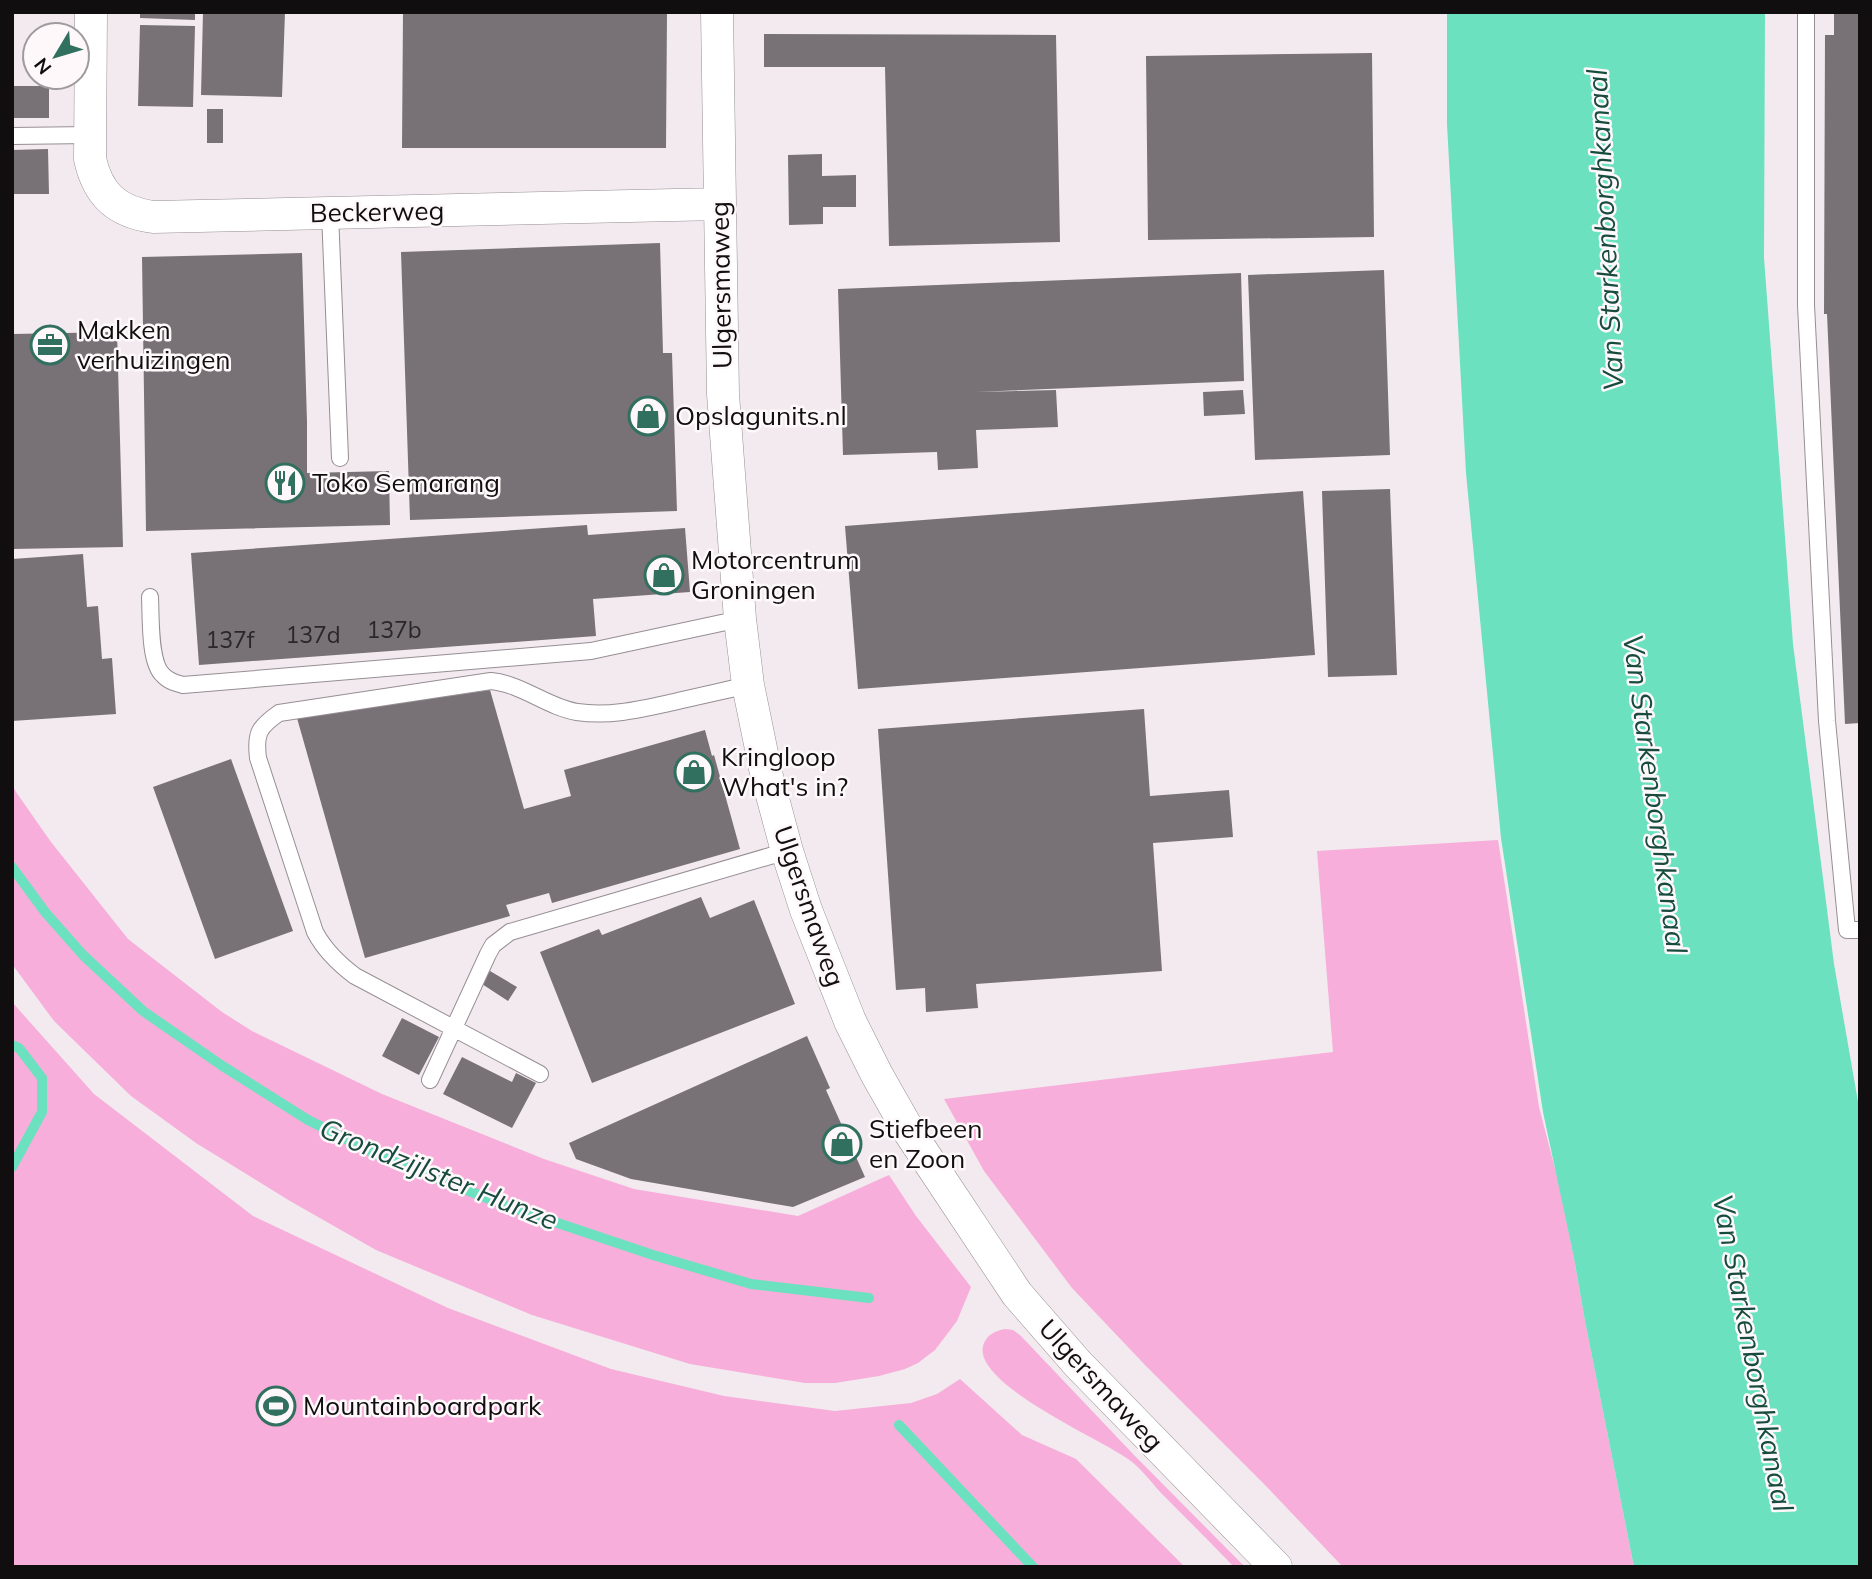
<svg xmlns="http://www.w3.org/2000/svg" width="1872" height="1579" font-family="Mulish,sans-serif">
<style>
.green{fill:#f7aeda}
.water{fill:#6be1bf}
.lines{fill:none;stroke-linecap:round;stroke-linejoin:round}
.stream{stroke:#6be1bf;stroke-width:10}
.building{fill:#787175}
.lane-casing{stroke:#968e93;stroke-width:18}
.street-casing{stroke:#968e93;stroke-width:33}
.lane{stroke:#fff;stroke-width:16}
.street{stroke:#fff;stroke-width:32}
.labels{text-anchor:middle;stroke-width:5;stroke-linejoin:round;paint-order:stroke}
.number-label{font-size:23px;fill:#2a2728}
.street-label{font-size:26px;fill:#100e0f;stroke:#fef8fb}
.poi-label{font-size:26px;fill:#100e0f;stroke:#fef8fb;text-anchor:start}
.water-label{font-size:28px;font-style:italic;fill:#174b3d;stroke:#fef8fb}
</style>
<rect width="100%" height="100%" fill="#f2eaef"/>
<!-- green -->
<path class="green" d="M 12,784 L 16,792 L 51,842 L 128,939 L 222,1012 L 252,1031 L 382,1094 L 544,1159 L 634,1189 L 798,1216 L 889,1175 L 916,1216 L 971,1287 L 957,1321 L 935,1350 L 918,1363 L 905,1369 L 879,1376 L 835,1383 L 805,1383 L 690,1364 L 532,1315 L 376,1250 L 290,1201 L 196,1143 L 131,1096 L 54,1021 L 12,964 Z
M 1498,840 L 1539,1107 L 1558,1180 L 1574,1258 L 1585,1321 L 1634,1567 L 1343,1567 L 1265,1485 L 1145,1365 L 1072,1288 L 984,1171 L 944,1099 L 1333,1052 L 1317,851 Z
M 12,1002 L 94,1094 L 253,1216 L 448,1308 L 611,1369 L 724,1396 L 835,1411 L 911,1403 L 937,1394 L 960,1379 L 1022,1435 L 1076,1459 L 1185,1567 L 12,1567 Z
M 1005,1329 L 1013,1330 L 1020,1335 L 1133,1454 L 1245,1567 L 1234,1567 C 1210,1542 1186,1518 1162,1494 C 1151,1482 1141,1468 1128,1459 C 1103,1440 967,1382 984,1343 C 988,1334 995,1331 1005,1329 Z"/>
<!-- water -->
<path class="water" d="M 1447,12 L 1765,12 L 1764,258 L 1793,644 L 1834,964 L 1860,1113 L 1860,1567 L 1634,1567 L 1585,1321 L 1574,1258 L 1543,1112 L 1501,838 L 1466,473 L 1447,124 Z"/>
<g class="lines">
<!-- stream -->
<path class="stream" d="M 12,867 L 45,912 L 83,955 L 143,1011 L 221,1065 L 308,1120 L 380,1156 L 510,1207 L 653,1255 L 751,1284 L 869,1298
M 12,1045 L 19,1048 L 42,1078 L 42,1112 L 12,1167
M 899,1425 L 1033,1567"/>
</g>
<!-- building -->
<path class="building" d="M 140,12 L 195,12 L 195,20 L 140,18 Z
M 203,12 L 285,12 L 282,97 L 201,95 Z
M 403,12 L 667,12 L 666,148 L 402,148 Z
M 1834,14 L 1860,14 L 1860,723 L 1845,724 L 1827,314 L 1824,314 L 1825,35 L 1834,35 Z
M 140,25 L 195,26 L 193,107 L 138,106 Z
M 764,34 L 1056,35 L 1060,242 L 889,246 L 885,67 L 764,67 Z
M 1372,53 L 1374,237 L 1148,240 L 1146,56 Z
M 12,86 L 49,86 L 49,118 L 12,118 Z
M 207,109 L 223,109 L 223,143 L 207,143 Z
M 48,149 L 49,194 L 12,194 L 12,150 Z
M 822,154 L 822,176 L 856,175 L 856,207 L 823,207 L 823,224 L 789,225 L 788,155 Z
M 660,243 L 663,353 L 672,353 L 677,511 L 410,520 L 401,252 Z
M 302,253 L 307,422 L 307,473 L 389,471 L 390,525 L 146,531 L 142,257 Z
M 1384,270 L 1390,455 L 1255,460 L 1248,275 Z
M 1241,273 L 1244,381 L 975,392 L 1056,390 L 1058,427 L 976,430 L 978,468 L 938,470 L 937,452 L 843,455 L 838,289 Z
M 117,332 L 123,547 L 12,549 L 12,334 Z
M 1243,390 L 1245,414 L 1204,416 L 1203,392 Z
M 1390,489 L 1397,675 L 1328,677 L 1322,491 Z
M 1303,491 L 1315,655 L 858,689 L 845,526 Z
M 587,525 L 588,535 L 685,528 L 690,592 L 593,599 L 596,636 L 199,665 L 191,553 Z
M 83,554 L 87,607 L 98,606 L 102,659 L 112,658 L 116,714 L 12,721 L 12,559 Z
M 490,690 L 524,809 L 571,796 L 564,770 L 705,730 L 712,756 L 714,755 L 740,849 L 552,903 L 549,893 L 506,905 L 510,916 L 365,958 L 297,718 Z
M 1144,709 L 1150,796 L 1229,790 L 1233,837 L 1153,843 L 1162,971 L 976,984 L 978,1008 L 926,1012 L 925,988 L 896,990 L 878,729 Z
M 231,759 L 293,931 L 215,959 L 153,787 Z
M 701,897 L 710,918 L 754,900 L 795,1004 L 592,1083 L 540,952 L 599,929 L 602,935 Z
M 490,971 L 517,987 L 508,1001 L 482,984 Z
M 402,1018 L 439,1037 L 419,1075 L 382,1056 Z
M 807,1036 L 830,1088 L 826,1090 L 865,1177 L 793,1207 L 631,1179 L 576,1159 L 569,1143 Z
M 462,1057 L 512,1082 L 516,1073 L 536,1083 L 512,1128 L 443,1094 Z"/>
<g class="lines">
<defs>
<path id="lane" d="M 1806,12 L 1806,305 L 1827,721 L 1847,930 L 1860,930
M 12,136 L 90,135
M 330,213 L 340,458
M 150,597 C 151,616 149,663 163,675 C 168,681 176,683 183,685 L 591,651 L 740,619
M 540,1074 L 355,976 C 339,964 325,951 315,932 L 258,758 C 255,733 259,727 279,713 L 491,681 C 522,684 547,707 577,712 C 610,717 642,709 674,702 C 699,696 723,691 748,685
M 430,1080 L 488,954 L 493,945 L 510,932 L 787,851"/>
<path id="street" d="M 91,12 L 90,159 C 98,195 117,212 153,217 L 719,204
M 717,12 L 723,394 L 740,619 L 748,685 L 766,773 L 787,851 L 806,910 L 850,1021 L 877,1075 L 910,1133 L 1017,1294 L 1078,1364 L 1276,1567"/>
</defs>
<!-- lane casing -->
<use href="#lane" class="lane-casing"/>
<!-- street casing -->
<use href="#street" class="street-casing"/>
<!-- lane -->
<use href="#lane" class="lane"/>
<!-- street -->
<use href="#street" class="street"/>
</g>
<!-- icons -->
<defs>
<symbol id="office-ring" viewBox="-11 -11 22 22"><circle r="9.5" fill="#fef8fb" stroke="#31705e" stroke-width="1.5"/><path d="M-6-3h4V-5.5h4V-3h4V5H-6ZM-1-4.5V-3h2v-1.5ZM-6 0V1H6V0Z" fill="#31705e"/></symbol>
<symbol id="shop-ring" viewBox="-11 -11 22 22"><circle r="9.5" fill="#fef8fb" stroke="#31705e" stroke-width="1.5"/><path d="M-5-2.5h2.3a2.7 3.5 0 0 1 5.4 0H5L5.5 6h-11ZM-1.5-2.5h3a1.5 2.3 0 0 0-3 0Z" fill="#31705e"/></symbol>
<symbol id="restaurant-ring" viewBox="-11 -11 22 22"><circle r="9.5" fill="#fef8fb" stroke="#31705e" stroke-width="1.5"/><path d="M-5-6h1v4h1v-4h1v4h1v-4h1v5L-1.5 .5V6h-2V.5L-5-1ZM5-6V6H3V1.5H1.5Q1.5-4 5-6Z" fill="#31705e"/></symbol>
<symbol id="stadium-ring" viewBox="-11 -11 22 22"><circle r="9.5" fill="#fef8fb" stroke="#31705e" stroke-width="1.5"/><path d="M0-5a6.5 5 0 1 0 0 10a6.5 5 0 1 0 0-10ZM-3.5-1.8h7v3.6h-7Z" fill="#31705e"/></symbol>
</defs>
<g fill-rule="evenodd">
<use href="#office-ring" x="28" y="323" width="44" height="44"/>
<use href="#shop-ring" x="626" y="394" width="44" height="44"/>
<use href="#restaurant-ring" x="263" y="461" width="44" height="44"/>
<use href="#shop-ring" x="642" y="553" width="44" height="44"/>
<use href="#shop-ring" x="672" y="750" width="44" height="44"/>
<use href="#shop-ring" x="820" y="1122" width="44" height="44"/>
<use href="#stadium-ring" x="254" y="1384" width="44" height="44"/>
</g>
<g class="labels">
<!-- number labels -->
<g class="number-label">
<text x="394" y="638">137b</text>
<text x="313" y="643">137d</text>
<text x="230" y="648">137f</text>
</g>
<!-- street labels -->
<g class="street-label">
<text transform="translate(377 212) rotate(-1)" y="9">Beckerweg</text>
<text transform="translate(721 285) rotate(-91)" y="9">Ulgersmaweg</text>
<text transform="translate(809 906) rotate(71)" y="9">Ulgersmaweg</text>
<text transform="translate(1101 1385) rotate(47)" y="9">Ulgersmaweg</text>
</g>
<!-- poi labels -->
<g class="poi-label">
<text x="77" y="339">Makken<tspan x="77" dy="30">verhuizingen</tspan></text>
<text x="675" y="425">Opslagunits.nl</text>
<text x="312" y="492">Toko Semarang</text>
<text x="691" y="569">Motorcentrum<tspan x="691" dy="30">Groningen</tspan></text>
<text x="721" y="766">Kringloop<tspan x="721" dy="30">What's in?</tspan></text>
<text x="869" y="1138">Stiefbeen<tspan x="869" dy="30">en Zoon</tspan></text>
<text x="303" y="1415">Mountainboardpark</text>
</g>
<!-- water labels -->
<g class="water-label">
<text transform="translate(1605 230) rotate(-93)" y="10">Van Starkenborghkanaal</text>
<text transform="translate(1655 794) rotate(82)" y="10">Van Starkenborghkanaal</text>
<text transform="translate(439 1174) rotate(22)" y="10">Grondzijlster Hunze</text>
<text transform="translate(1753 1353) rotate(79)" y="10">Van Starkenborghkanaal</text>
</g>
</g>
<!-- border -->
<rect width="1872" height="1579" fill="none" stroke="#100e0f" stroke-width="28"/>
<!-- north arrow -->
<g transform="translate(56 56) rotate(232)"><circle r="33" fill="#fef8fb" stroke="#9f9a9d" stroke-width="2"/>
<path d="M0-5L12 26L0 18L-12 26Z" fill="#31705e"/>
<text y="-10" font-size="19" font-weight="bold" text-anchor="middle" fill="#100e0f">N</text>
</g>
</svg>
